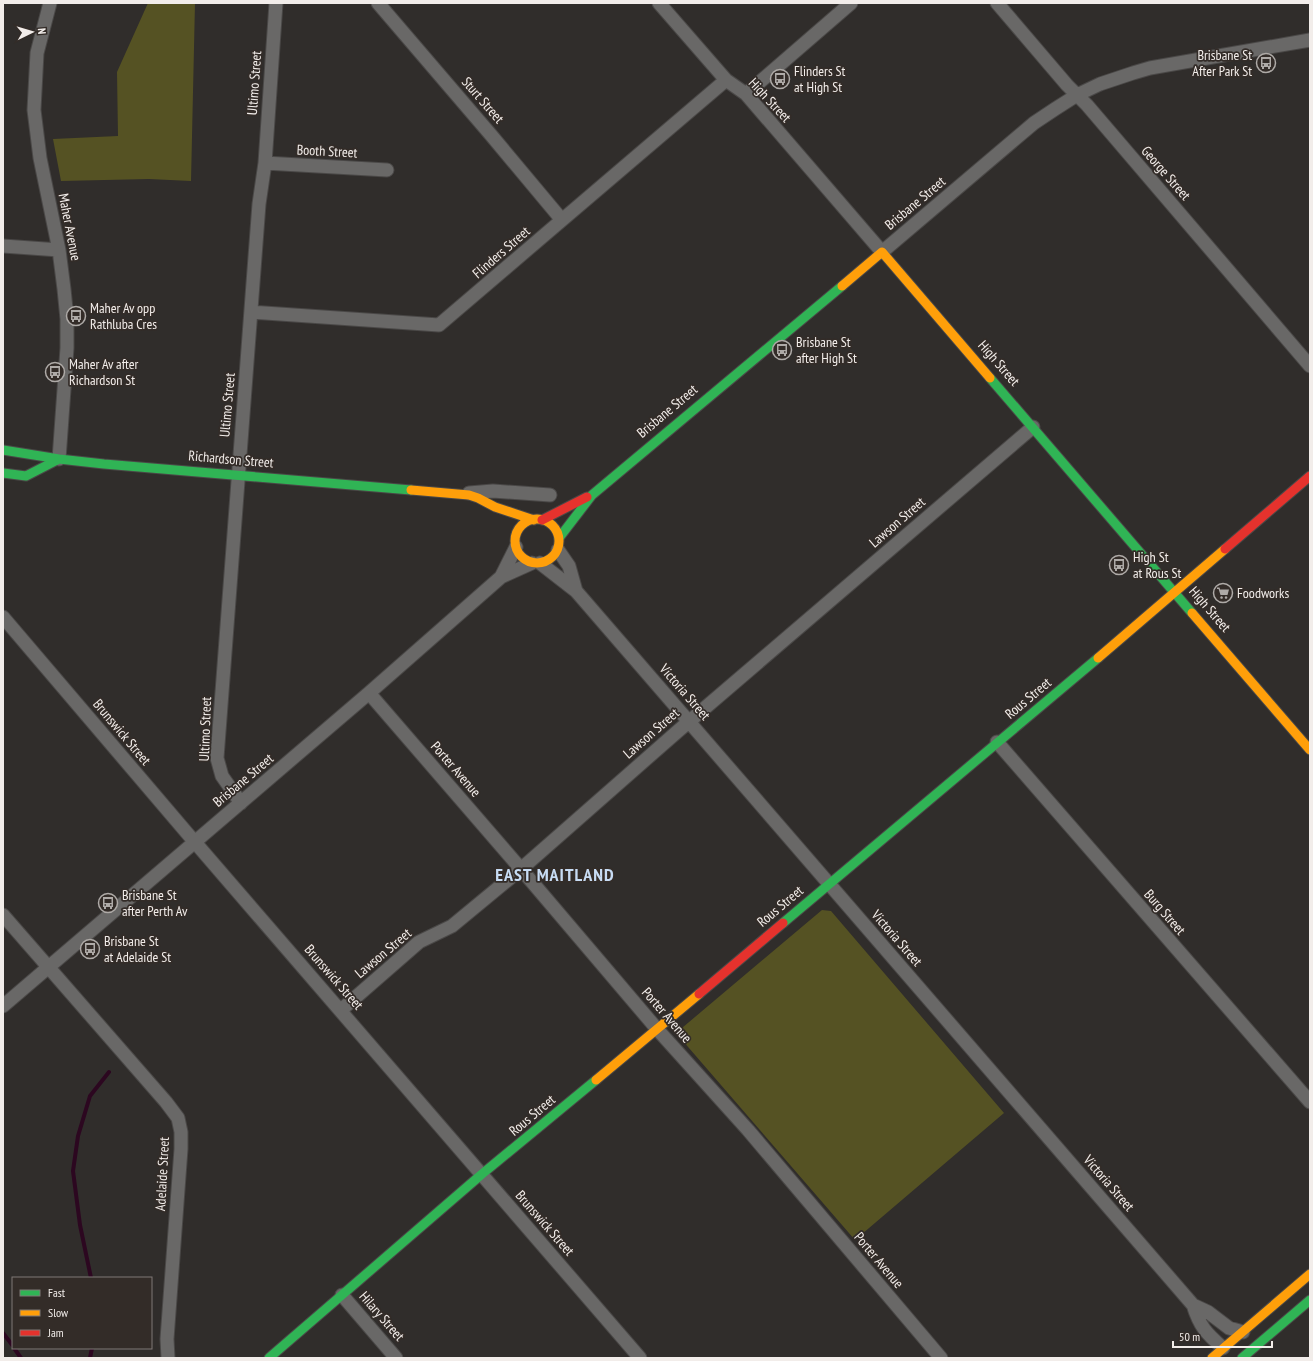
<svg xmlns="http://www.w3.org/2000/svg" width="1313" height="1361" font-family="'PT Sans Narrow',sans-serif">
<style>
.green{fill:#555223}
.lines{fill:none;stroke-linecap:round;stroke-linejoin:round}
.stream{stroke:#2c0720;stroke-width:4}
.street-casing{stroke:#4a4847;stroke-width:15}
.fast-casing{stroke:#4a4847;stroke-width:11}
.slow-casing{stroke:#4a4847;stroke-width:11}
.jam-casing{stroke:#4a4847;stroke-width:11}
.street{stroke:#696867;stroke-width:13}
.fast{stroke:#30b455;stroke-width:9}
.slow{stroke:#ff9f0a;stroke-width:9}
.jam{stroke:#e5322d;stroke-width:9}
.labels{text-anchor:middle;stroke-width:3.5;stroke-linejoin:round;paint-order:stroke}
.poi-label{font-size:14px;fill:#f2edea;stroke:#332c28;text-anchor:start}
.street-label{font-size:14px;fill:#f2edea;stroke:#332c28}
.district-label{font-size:18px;font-weight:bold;letter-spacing:1px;fill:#c7dcf4;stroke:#332c28}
</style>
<rect width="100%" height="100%" fill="#302d2b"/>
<!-- green -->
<path class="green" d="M 148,3 L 195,3 L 191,181 L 149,179 L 61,181 L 53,139 L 118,136 L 117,72 Z
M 822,910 L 831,911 L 1004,1113 L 855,1240 L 676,1033 Z"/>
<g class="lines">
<!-- stream -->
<path class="stream" d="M 91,1278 L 80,1225 L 73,1171 L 78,1136 L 90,1096 L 109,1072
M 3,1333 L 13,1346
M 14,1348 L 21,1358
M 90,1358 L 92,1348"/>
<defs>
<path id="street" d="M 50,3 L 37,53 L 34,110 L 40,158 L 59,250 L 64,289 L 67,319 L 67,348 L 59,459
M 378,3 L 491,135 L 562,220
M 659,3 L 726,80 L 746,94 L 882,252 L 1034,123 L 1055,109 L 1077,95 L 1100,84 L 1133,73 L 1150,68 L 1310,40
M 997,3 L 1067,85 L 1087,105 L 1310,366
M 746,94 L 851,3
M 265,163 L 387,170
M 3,246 L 59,250
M 251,312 L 439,325 L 726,80
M 469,493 L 493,491 L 550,495
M 558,550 L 569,566 L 576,591
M 540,563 L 576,591 L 1193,1305 L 1208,1312 L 1229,1328 L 1243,1332
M 501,577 L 516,547
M 3,617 L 187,833 L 640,1358
M 369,693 L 521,869 L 657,1029 L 748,1130 L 941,1358
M 997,742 L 1310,1102
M 241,803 L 222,776 L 217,758 L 259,204 L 265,163 L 276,3
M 3,915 L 166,1102 L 178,1118 L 181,1132 L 181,1149 L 167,1339 L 168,1358
M 3,1006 L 369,693 L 501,577 L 532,563
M 341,1010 L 419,942 L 452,926 L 521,869 L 678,731 L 1033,427
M 342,1295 L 396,1358
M 1193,1305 C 1200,1327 1206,1333 1223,1348"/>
<path id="fast" d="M 990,378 L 1192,613
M 3,450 L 59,459 L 104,464 L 411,490
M 3,473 L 26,476 L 59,459
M 559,538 L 592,495 L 842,286
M 783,923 L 1098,658
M 269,1358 L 482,1174 L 596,1080
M 1242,1358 L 1310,1300"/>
<path id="slow" d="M 842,286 L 882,252 L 990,378
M 411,490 L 469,495 L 478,498 L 495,507 L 534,520
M515 541a22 22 0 1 1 44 0a22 22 0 1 1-44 0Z
M 1192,613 L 1310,750
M 1098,658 L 1225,549
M 596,1080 L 699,994
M 1212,1358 L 1310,1274"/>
<path id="jam" d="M 542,520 L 587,497
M 1225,549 L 1310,476
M 699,994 L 783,923"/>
</defs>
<!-- street casing -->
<use href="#street" class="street-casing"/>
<!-- fast casing -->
<use href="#fast" class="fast-casing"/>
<!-- slow casing -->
<use href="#slow" class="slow-casing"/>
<!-- jam casing -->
<use href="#jam" class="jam-casing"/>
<!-- street -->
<use href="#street" class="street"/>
<!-- fast -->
<use href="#fast" class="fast"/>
<!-- slow -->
<use href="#slow" class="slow"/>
<!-- jam -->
<use href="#jam" class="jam"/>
</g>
<!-- icons -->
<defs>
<symbol id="bus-ring" viewBox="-11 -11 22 22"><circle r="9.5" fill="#332c28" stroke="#aeaaa7" stroke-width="1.5"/><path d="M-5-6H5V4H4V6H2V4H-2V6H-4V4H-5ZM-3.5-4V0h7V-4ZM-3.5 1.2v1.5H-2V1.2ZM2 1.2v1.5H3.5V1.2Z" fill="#aeaaa7"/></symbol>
<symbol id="supermarket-ring" viewBox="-11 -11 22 22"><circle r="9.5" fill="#332c28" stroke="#aeaaa7" stroke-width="1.5"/><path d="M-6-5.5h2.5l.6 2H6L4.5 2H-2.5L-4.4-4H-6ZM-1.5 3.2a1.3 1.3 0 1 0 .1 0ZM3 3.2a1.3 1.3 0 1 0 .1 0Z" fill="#aeaaa7"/></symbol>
</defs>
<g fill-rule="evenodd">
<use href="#bus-ring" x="1255" y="52" width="22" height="22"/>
<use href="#bus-ring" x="769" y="68" width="22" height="22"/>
<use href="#bus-ring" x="65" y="305" width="22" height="22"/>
<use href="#bus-ring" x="771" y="339" width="22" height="22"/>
<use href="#bus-ring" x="44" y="361" width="22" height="22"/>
<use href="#bus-ring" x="1108" y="554" width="22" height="22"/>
<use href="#supermarket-ring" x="1212" y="582" width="22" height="22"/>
<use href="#bus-ring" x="97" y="892" width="22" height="22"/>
<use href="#bus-ring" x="79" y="938" width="22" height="22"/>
</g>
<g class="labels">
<!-- poi labels -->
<g class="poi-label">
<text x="1252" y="60" text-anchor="end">Brisbane St<tspan x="1252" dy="16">After Park St</tspan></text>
<text x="794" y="76">Flinders St<tspan x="794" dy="16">at High St</tspan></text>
<text x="90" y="313">Maher Av opp<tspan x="90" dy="16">Rathluba Cres</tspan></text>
<text x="796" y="347">Brisbane St<tspan x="796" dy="16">after High St</tspan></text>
<text x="69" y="369">Maher Av after<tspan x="69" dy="16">Richardson St</tspan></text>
<text x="1133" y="562">High St<tspan x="1133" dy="16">at Rous St</tspan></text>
<text x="1237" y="598">Foodworks</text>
<text x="122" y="900">Brisbane St<tspan x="122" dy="16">after Perth Av</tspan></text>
<text x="104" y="946">Brisbane St<tspan x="104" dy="16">at Adelaide St</tspan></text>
</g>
<!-- street labels -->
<g class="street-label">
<text transform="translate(254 83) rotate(-86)" y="5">Ultimo Street</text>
<text transform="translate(483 100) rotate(49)" y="5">Sturt Street</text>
<text transform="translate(770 100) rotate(47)" y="5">High Street</text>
<text transform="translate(327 151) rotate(3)" y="5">Booth Street</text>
<text transform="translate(1166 173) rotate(49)" y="5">George Street</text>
<text transform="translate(915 203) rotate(-40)" y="5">Brisbane Street</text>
<text transform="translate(70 227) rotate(79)" y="5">Maher Avenue</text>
<text transform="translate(501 252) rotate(-41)" y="5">Flinders Street</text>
<text transform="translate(999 363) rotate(49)" y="5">High Street</text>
<text transform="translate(227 405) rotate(-85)" y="5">Ultimo Street</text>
<text transform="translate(667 411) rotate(-40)" y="5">Brisbane Street</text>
<text transform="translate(231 459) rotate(5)" y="5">Richardson Street</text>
<text transform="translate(897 522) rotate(-41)" y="5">Lawson Street</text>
<text transform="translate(1210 609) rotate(49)" y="5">High Street</text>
<text transform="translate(685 692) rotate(49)" y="5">Victoria Street</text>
<text transform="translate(1028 698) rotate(-40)" y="5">Rous Street</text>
<text transform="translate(205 729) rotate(-88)" y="5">Ultimo Street</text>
<text transform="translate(122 732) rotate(50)" y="5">Brunswick Street</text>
<text transform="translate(651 733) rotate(-41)" y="5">Lawson Street</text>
<text transform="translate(456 769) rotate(49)" y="5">Porter Avenue</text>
<text transform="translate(243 780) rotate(-40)" y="5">Brisbane Street</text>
<text transform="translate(780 906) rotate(-40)" y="5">Rous Street</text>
<text transform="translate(1165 912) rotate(49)" y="5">Burg Street</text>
<text transform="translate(897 938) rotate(49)" y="5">Victoria Street</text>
<text transform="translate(383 953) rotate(-40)" y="5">Lawson Street</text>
<text transform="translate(334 977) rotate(49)" y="5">Brunswick Street</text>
<text transform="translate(667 1015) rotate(49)" y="5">Porter Avenue</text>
<text transform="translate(532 1115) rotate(-40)" y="5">Rous Street</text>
<text transform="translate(162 1174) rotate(-87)" y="5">Adelaide Street</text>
<text transform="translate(1109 1183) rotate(49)" y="5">Victoria Street</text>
<text transform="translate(545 1223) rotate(49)" y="5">Brunswick Street</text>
<text transform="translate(879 1260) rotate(50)" y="5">Porter Avenue</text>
<text transform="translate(382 1316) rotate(49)" y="5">Hilary Street</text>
</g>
<!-- district labels -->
<g class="district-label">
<text x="555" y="881">EAST MAITLAND</text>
</g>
</g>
<!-- border -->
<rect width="1313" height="1361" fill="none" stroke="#f2edea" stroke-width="8"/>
<!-- legend -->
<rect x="12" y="1277" width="140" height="72" fill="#332c28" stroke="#7f7976"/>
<rect x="20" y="1290" width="20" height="6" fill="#30b455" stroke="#7f7976"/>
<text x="48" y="1297" font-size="12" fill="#f2edea">Fast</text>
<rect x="20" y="1310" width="20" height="6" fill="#ff9f0a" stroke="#7f7976"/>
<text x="48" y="1317" font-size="12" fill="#f2edea">Slow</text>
<rect x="20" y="1330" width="20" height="6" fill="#e5322d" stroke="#7f7976"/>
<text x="48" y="1337" font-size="12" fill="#f2edea">Jam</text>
<!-- north arrow -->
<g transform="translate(32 32) rotate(85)" stroke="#332c28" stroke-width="3" paint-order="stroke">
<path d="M0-3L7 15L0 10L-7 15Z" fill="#f2edea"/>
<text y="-6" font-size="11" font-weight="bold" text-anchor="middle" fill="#f2edea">N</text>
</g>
<!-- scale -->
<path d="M1173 1341v6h99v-6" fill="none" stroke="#f2edea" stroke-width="2"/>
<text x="1179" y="1341" font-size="12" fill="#f2edea" stroke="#332c28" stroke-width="3" paint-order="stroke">50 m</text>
</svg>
